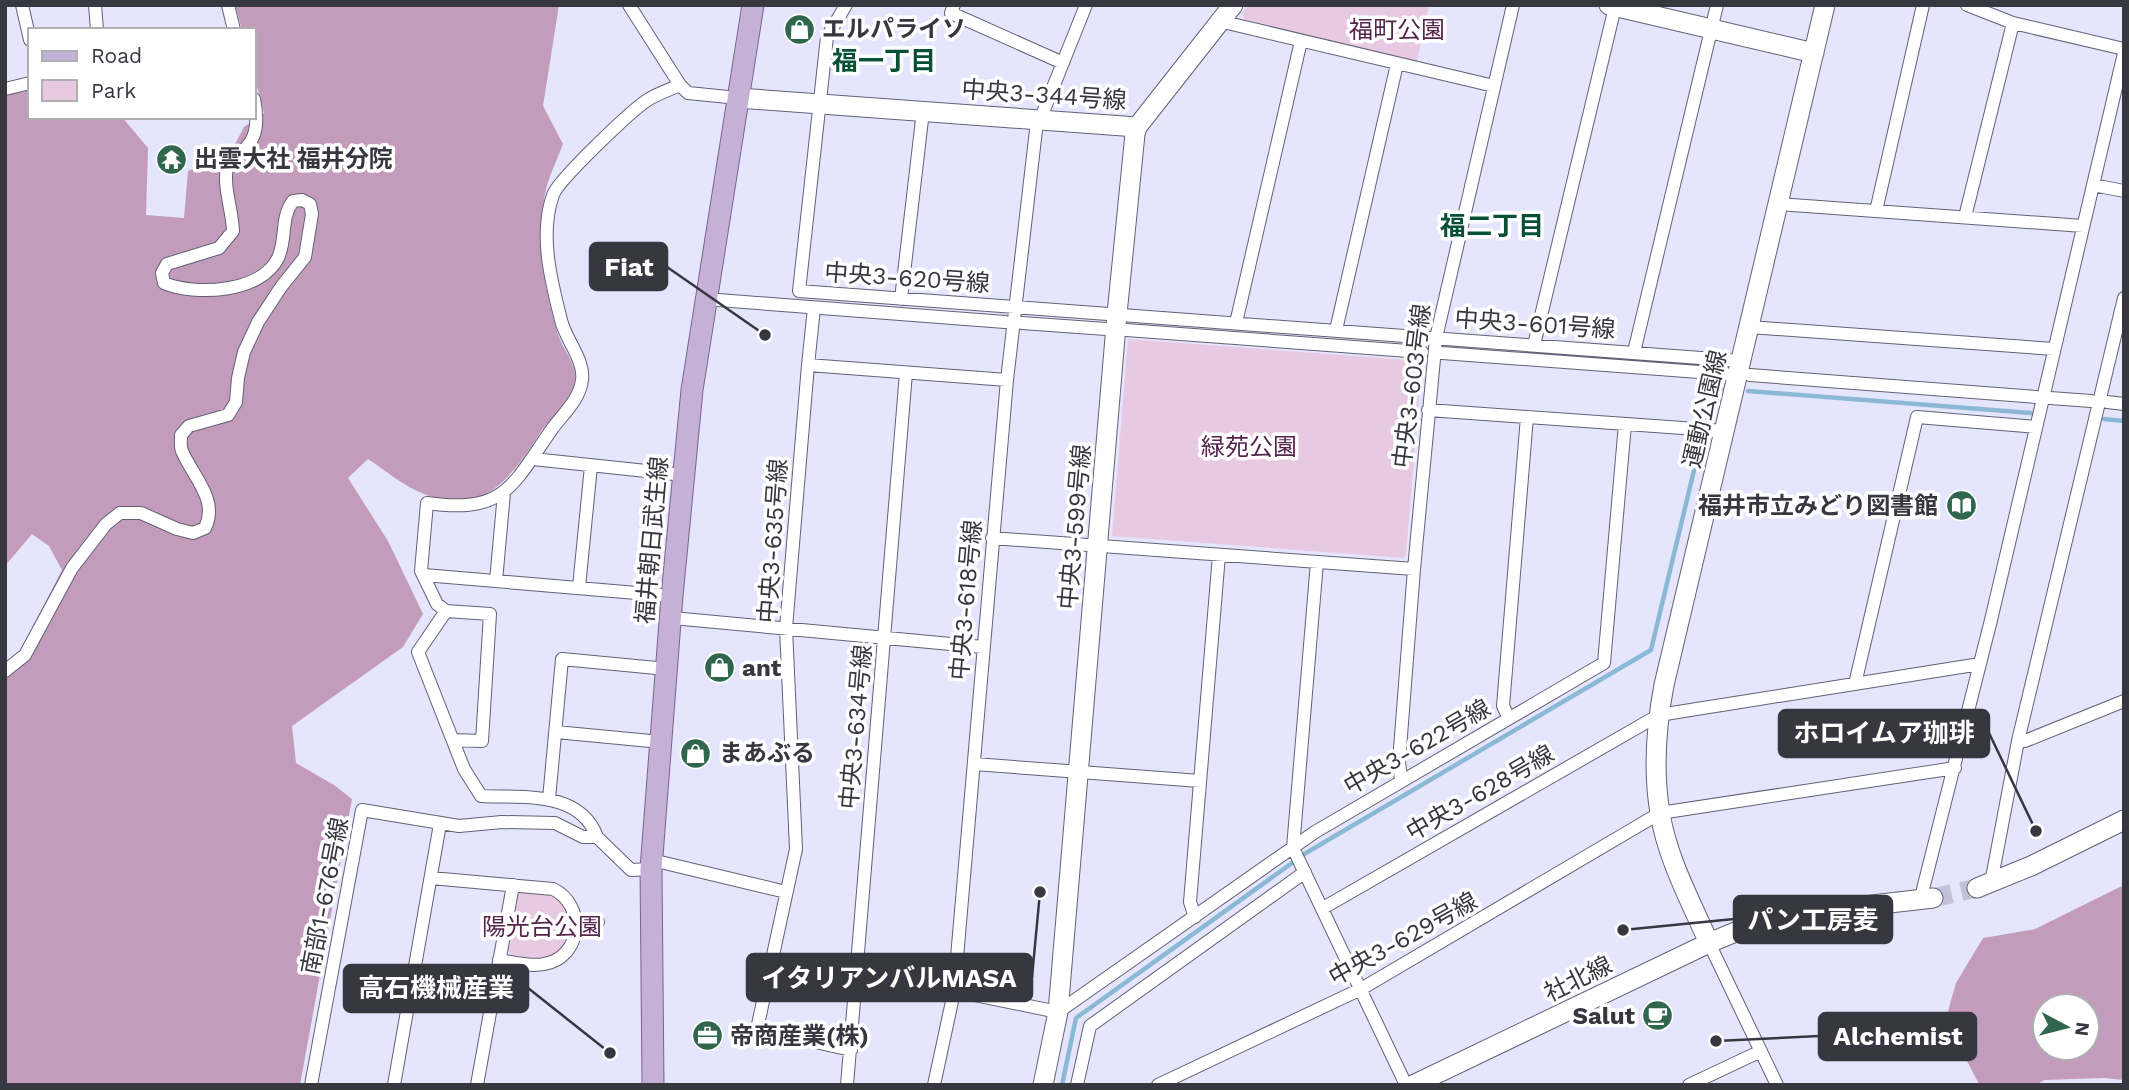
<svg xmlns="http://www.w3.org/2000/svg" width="2129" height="1090" font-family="'Work Sans','Noto Sans JP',sans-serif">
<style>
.green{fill:#e8c9e2}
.forest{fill:#c39cbb;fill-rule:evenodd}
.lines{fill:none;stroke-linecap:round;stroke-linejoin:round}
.stream{stroke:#8bb9d5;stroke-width:4.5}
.secondary-tunnel{stroke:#c2c3d8;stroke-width:19;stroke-dasharray:19 10;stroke-linecap:butt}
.street-casing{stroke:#616175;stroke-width:14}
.secondary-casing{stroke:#616175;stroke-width:21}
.primary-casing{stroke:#7a6390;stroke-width:23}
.street{stroke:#fff;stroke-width:12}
.secondary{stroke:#fff;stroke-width:19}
.primary{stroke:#c5b0d6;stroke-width:21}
.labels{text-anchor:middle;stroke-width:7;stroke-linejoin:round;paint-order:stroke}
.poi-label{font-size:24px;font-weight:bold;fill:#373740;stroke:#fff;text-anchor:start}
.park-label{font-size:24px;fill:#55244d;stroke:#fff}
.street-label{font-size:24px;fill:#373740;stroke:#fff}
.neighbourhood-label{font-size:26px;font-weight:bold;fill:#075035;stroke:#fff}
.leader{fill:none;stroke:#373740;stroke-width:2.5}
.callout-dot{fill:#373740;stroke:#fff;stroke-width:2.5}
.callout{fill:#373740;stroke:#373740;stroke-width:2.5}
.callout-label{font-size:26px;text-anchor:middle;font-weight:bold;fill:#fff}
</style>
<rect width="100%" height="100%" fill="#e5e6fe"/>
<!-- green -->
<path class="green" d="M 1249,5 L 1429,5 L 1417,61 L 1245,21 L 1242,13 Z
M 1128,339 L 1422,361 L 1406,555 L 1403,558 L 1112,536 Z
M 524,891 C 532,892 544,891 551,894 C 581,906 574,950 545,958 C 535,961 522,957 512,956 L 508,950 L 518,894 Z"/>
<!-- forest -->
<path class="forest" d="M 235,5 L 559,5 L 543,106 L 563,144 C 557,160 548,178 545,194 C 536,241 544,286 557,331 C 561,348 577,362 575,380 C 572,400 551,417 540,433 C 511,478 482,519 422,493 C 403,486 385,470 368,459 L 348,478 L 388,541 L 423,614 L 403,647 L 292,726 L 296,763 L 334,785 L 352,799 L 300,1085 L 5,1085 L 5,662 L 12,658 L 21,649 L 62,570 L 49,546 L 32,534 L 5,566 L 6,95 L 30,90 L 30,117 L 122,117 L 148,148 L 146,215 L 184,218 L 188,171 L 209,162 L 234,146 L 244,127 L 264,113 L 254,75 L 254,30 L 242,30 Z
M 2124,885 L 2124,1080 L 2104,1078 L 2044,1080 L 2036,1085 L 1979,1084 L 1953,1034 L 1948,1011 L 1956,983 L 1983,938 L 2035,929 ZM 2045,1006 L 2087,1006 L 2087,1048 L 2045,1048 Z"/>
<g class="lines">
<!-- stream -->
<path class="stream" d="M 1748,391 L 2031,413
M 2104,419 L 2124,421
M 1705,422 L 1712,388 L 1721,389
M 1062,1085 L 1076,1018 L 1306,853 L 1651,650 L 1702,437"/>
<!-- secondary-tunnel -->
<path class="secondary-tunnel" d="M 1933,898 L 1977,888"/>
<defs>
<path id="street" d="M 22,5 L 30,40
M 95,5 L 97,30
M 228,5 L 234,30
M 629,5 L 680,85 L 688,93 L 738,98
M 846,5 L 827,37 L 799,291 L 1741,361
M 954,5 L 951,13 L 1063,63
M 1967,5 L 2013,23 L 2124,49
M 1219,21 L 1494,86
M 5,89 L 30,83
M 2093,185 L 2124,191
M 1778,204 L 2083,226
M 1876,211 L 1923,5
M 1965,217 L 2013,23
M 901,299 L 923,111
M 718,300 L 1005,322
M 1022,323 L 1106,329
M 1236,323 L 1301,41
M 1749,327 L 2054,349
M 1126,330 L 1422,352
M 1336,330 L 1397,64
M 1534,345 L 1615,7
M 1634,352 L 1717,5
M 1442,353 L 1726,374
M 808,365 L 814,308
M 1750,375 L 2036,397
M 2050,398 L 2091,401
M 2107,402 L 2124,404
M 1428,410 L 1725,431
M 533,459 L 684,475
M 992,538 L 1414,569
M 1317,562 L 1293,848 L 1406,1085
M 424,575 L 672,596
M 496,581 L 504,493
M 579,587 L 591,466
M 446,611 L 437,604 L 421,571 L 427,503 C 505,514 512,486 552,429 C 563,414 580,399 582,380 C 585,360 565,339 561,320 C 551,281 539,234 553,195 C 558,180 630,112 646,101 C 656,94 669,90 680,85
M 446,611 L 418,652 L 464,769 L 481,796 C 522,798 580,790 597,837
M 446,611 L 490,614 L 482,741 L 453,740
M 672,618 L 983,647
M 5,671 L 25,655 L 72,568 L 106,524 L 120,513 L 141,513 L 177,529 L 193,533 L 205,528 C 219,500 193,477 182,451 C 180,447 181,440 181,435 L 189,426 L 228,415 L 236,402 L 238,378 L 244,352 L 258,322 L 281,287 L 305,257 L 312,214 L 310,204 L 302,200 L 293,201 C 280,218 287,239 278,258 C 261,293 195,296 164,283 L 162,273 L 167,264 L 219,248 L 233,231 C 232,208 223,188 227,166 C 253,144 261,134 254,99
M 1855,684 L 1917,417 L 2036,427
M 1509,718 L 1503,706 L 1527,417
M 556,732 L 661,742
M 2018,741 L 2025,741 L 2124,701
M 974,764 L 1200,781
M 1401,780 L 1399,761 L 1414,569 L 1436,338 L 1513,5
M 549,799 L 562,659 L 667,669
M 652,860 L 786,892
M 431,878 L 553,889 C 586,905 583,957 544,964 C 530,967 513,962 499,960
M 1991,883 L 2018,741 L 2124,298
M 1920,901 L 1991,620 L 2124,53
M 1323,908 L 1659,715 L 1980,664
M 1195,917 L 1190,902 L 1219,555
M 577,921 L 598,922
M 1709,943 L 1777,1085
M 857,971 L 1058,1012 L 1315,832 L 1604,663 L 1625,424
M 851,1050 L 757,1029 L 796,849 L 786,628 L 808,365 L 1007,380
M 311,1085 L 362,810 L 459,826 L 502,822 L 555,823 L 583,837 L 597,837 L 631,870 L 651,869
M 394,1085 L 440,824
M 477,1085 L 513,885
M 847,1085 L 906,373
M 934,1085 L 954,992 L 1007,380 L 1036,130 L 1086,5
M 1077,1085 L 1090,1026 L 1305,872
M 1158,1085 L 1361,989 L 1660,813 L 1955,768
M 1689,1085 L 1761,1051"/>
<path id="secondary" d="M 1609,5 L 1814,53
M 738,98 L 1137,127
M 1977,888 L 2031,866 L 2124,820
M 1709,943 C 1691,902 1667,858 1660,813 C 1653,771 1656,727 1664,685 L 1825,5
M 1043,1085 L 1058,1012 L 1117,314 L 1135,134 L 1137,127 L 1233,5
M 1413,1085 L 1709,943 L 1745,928 L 1803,913 L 1933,898"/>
<path id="primary" d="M 653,1085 L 651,869 L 672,596 L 692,390 L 753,5"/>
</defs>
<!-- street casing -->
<use href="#street" class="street-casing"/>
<!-- secondary casing -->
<use href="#secondary" class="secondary-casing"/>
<!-- primary casing -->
<use href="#primary" class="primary-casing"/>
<!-- street -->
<use href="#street" class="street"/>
<!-- secondary -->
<use href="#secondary" class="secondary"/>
<!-- primary -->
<use href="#primary" class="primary"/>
</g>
<!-- icons -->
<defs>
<symbol id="shop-disc" viewBox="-11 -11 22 22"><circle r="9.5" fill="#2f664d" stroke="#fff"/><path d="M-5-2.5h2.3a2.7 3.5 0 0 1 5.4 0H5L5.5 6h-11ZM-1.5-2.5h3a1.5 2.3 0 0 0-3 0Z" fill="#fff"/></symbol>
<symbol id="temple-disc" viewBox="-11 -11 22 22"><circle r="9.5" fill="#2f664d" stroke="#fff"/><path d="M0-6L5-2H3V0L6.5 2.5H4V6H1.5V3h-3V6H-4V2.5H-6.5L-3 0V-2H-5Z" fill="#fff"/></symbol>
<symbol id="library-disc" viewBox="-11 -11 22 22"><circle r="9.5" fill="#2f664d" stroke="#fff"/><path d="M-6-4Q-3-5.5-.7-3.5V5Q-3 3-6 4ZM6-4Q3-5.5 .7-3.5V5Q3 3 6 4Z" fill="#fff"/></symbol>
<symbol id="cafe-disc" viewBox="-11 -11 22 22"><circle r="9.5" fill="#2f664d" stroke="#fff"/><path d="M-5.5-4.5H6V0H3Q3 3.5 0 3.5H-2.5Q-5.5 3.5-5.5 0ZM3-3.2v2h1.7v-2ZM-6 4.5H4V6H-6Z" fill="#fff"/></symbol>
<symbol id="office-disc" viewBox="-11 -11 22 22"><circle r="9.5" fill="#2f664d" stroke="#fff"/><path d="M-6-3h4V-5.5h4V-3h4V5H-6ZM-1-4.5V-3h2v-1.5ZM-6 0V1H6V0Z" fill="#fff"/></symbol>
</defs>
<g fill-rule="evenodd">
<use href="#shop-disc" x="782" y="12" width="35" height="35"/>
<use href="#temple-disc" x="154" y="142" width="35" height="35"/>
<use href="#library-disc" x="1944" y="488" width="35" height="35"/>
<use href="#shop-disc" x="702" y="650" width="35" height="35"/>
<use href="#shop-disc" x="678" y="736" width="35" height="35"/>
<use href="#cafe-disc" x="1640" y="998" width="35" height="35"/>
<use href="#office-disc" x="690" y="1018" width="35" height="35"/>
</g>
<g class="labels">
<!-- poi labels -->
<g class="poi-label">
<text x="822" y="37">エルパライソ</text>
<text x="194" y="167">出雲大社 福井分院</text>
<text x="1938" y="514" text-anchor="end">福井市立みどり図書館</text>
<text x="742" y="676">ant</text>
<text x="719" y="761">まあぶる</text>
<text x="1635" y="1024" text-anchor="end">Salut</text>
<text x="730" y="1044">帝商産業(株)</text>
</g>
<!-- park labels -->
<g class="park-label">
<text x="1397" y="38">福町公園</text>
<text x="1249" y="455">緑苑公園</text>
<text x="542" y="935">陽光台公園</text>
</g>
<!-- street labels -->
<g class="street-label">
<text transform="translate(1044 95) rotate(4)" y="8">中央3-344号線</text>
<text transform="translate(907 278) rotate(4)" y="8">中央3-620号線</text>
<text transform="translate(1535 324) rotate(4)" y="8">中央3-601号線</text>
<text transform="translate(1412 386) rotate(-83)" y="8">中央3-603号線</text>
<text transform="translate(1705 409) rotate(-77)" y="8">運動公園線</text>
<text transform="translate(1075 527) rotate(-85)" y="8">中央3-599号線</text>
<text transform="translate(652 540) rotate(-85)" y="8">福井朝日武生線</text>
<text transform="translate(773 541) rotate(-86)" y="8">中央3-635号線</text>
<text transform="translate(966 600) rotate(-85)" y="8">中央3-618号線</text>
<text transform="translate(856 727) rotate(-85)" y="8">中央3-634号線</text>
<text transform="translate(1417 747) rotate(-30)" y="8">中央3-622号線</text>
<text transform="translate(1480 793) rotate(-30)" y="8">中央3-628号線</text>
<text transform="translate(325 896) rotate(-79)" y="8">南部1-676号線</text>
<text transform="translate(1403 939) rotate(-29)" y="8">中央3-629号線</text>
<text transform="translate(1578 979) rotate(-26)" y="8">社北線</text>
</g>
<!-- neighbourhood labels -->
<g class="neighbourhood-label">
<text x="884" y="70">福一丁目</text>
<text x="1492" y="235">福二丁目</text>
</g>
</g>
<!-- callouts -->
<path class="leader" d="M765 335L667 267M2036 831L1989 733M1623 930L1734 919M1040 892L1032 977M610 1053L528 988M1716 1041L1819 1036"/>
<g class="callout-dot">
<circle cx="765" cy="335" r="7"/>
<circle cx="2036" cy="831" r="7"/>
<circle cx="1623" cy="930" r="7"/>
<circle cx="1040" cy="892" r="7"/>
<circle cx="610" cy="1053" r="7"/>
<circle cx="1716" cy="1041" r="7"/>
</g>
<g class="callout">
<rect x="590" y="243" width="77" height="47" rx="7"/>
<rect x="1779" y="710" width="210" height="47" rx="7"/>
<rect x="1734" y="896" width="158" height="47" rx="7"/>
<rect x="747" y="954" width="285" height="47" rx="7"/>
<rect x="344" y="965" width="184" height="47" rx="7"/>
<rect x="1819" y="1013" width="157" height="47" rx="7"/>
</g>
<g class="callout-label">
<text x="629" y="276">Fiat</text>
<text x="1884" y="742">ホロイムア珈琲</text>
<text x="1813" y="929">パン工房麦</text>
<text x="889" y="987">イタリアンバルMASA</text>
<text x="436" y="997">高石機械産業</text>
<text x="1898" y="1045">Alchemist</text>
</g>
<!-- border -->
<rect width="2129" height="1090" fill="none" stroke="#373740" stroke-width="14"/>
<!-- legend -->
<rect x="28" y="28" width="228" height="91" fill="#ffffff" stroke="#afafb3" stroke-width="2"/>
<rect x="42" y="51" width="35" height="10" fill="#c5b0d6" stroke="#afafb3" stroke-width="2"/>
<text x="91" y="63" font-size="21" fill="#373740">Road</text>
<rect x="42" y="80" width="35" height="21" fill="#e8c9e2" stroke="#afafb3" stroke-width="2"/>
<text x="91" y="98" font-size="21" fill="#373740">Park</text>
<!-- north arrow -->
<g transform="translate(2066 1027) rotate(97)"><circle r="33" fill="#ffffff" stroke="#afafb3" stroke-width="2"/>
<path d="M0-5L12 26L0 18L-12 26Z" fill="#2f664d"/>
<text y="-10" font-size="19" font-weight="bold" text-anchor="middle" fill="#373740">N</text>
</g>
</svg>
